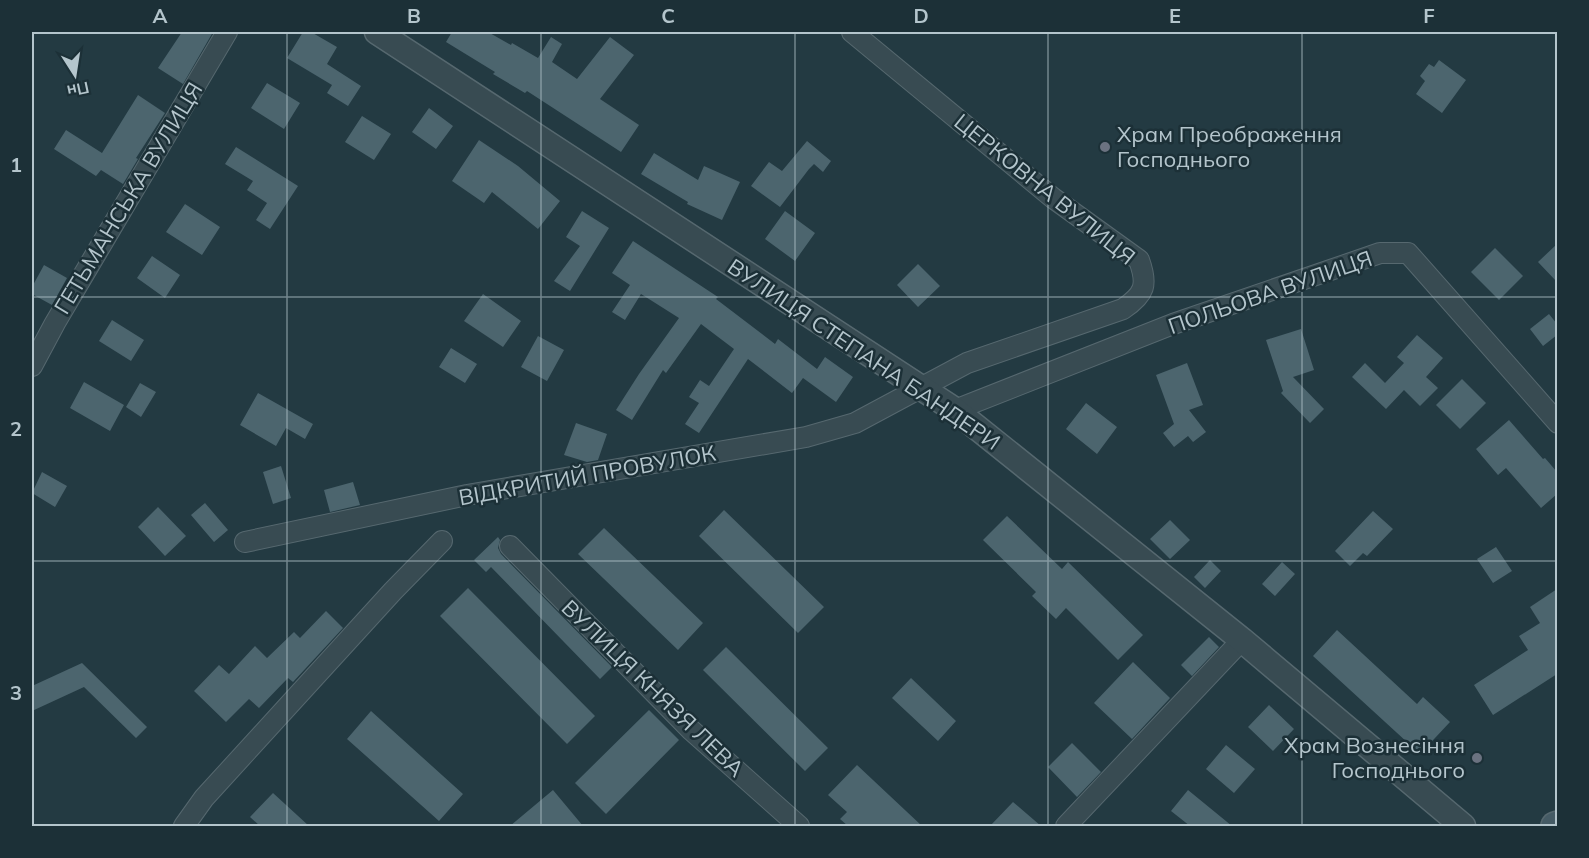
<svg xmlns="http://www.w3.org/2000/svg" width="1589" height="858" font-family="Mulish,sans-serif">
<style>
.building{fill:#4c656e}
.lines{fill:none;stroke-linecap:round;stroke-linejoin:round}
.minor-casing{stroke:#56686f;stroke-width:22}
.tertiary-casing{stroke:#56686f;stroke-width:27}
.secondary-casing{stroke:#56686f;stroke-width:30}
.minor{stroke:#384b52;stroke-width:20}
.tertiary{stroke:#384b52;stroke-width:24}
.secondary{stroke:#455b65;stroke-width:27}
.grid{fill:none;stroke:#b4c5cc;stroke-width:1.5;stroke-opacity:0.55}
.worship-dot{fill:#6b7280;stroke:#1c3037;stroke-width:2}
.labels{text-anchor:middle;stroke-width:5;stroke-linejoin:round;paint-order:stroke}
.poi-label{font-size:22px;fill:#b4c5cc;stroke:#1c3037;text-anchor:start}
.street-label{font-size:22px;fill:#b4c5cc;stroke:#1c3037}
.neatline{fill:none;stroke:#b4c5cc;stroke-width:2}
.grid-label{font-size:20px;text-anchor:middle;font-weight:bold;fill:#b4c5cc}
</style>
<rect width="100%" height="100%" fill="#233a42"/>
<!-- building -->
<path class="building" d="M 182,32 L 213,32 L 183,84 L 158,68 Z
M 303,32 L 311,32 L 337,47 L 327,64 L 361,86 L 348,106 L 327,93 L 332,85 L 287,58 Z
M 452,32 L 488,32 L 511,45 L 512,43 L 538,58 L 551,37 L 562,44 L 552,62 L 577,79 L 610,37 L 634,55 L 600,99 L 639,125 L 621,152 L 527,91 L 525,93 L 493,74 L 495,72 L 446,42 Z
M 1439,60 L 1466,80 L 1442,113 L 1416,94 L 1425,81 L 1420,76 L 1429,64 L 1434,67 Z
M 267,83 L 300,103 L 284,129 L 251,108 Z
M 138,95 L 165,113 L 136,158 L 138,159 L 123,184 L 101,170 L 96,176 L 54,149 L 66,130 L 102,153 Z
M 429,108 L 453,126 L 436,149 L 412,132 Z
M 362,116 L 391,134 L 374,160 L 345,142 Z
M 479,140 L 518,166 L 560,201 L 538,229 L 492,192 L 484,203 L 452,181 Z
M 807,141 L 831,161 L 823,172 L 814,164 L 809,169 L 780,207 L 751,186 L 769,162 L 782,171 Z
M 236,147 L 298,186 L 270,229 L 256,220 L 267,203 L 247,190 L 253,181 L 225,164 Z
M 654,153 L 698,180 L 704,166 L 740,182 L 722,220 L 687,204 L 688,202 L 641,174 Z
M 185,204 L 220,227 L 202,255 L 166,232 Z
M 582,211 L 609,228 L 570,291 L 554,281 L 580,246 L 566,237 Z
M 785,211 L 815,233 L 795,261 L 765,239 Z
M 633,241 L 718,297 L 716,299 L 775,344 L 778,339 L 817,369 L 825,357 L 853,377 L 836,402 L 803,378 L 792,393 L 748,359 L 699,433 L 685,424 L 699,403 L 689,397 L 700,380 L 709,386 L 734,349 L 701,324 L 666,373 L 663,370 L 632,420 L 616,410 L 639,374 L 679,318 L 641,294 L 625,320 L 612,312 L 630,285 L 612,273 Z
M 1557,244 L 1557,282 L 1538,262 Z
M 1495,248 L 1523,276 L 1499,300 L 1471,272 Z
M 152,256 L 180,275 L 165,298 L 137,278 Z
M 918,264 L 940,286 L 918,307 L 897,285 Z
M 44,265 L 67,278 L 52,305 L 32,294 L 32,287 Z
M 483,294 L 521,321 L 503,347 L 464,321 Z
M 1549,314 L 1557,324 L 1557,335 L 1543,346 L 1530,329 Z
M 112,320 L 144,340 L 131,361 L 99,341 Z
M 1301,329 L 1314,370 L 1293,377 L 1324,409 L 1310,423 L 1281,393 L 1283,391 L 1266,340 Z
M 1417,335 L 1443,358 L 1426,377 L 1438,388 L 1420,406 L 1404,390 L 1386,409 L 1352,377 L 1365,363 L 1385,383 L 1404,363 L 1397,357 Z
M 538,336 L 564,350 L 547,381 L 521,367 Z
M 451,348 L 477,364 L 465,383 L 439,367 Z
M 1187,363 L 1203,405 L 1189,410 L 1206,432 L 1193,442 L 1188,436 L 1174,447 L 1163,433 L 1174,424 L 1156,375 Z
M 1462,379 L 1486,403 L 1460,429 L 1436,405 Z
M 84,382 L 124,405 L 110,431 L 70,408 Z
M 140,383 L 156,392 L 141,417 L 126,407 Z
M 258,393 L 313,424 L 305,439 L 286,428 L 276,446 L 240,425 Z
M 1086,403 L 1117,427 L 1097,454 L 1066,429 Z
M 1509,420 L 1543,459 L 1545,458 L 1557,472 L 1557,494 L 1541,508 L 1506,468 L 1498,475 L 1476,449 Z
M 576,423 L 607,434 L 598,460 L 587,462 L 564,455 Z
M 281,466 L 291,498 L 273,504 L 263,472 Z
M 42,472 L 67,486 L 55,507 L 32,493 Z
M 353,482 L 360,505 L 330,512 L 324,490 Z
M 205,503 L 228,530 L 214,542 L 191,515 Z
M 158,507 L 186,536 L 165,556 L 138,527 Z
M 724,510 L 824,607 L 798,633 L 699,536 Z
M 1373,511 L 1393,529 L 1367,556 L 1363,553 L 1350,566 L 1335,551 Z
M 1007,516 L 1062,569 L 1068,562 L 1143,635 L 1118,660 L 1066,608 L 1056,619 L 1032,596 L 1036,592 L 983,540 Z
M 1170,520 L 1190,540 L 1170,559 L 1150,539 Z
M 604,528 L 703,623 L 678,650 L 578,554 Z
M 498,537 L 500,540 L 498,548 L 501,554 L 612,667 L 600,679 L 491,567 L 486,572 L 474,560 Z
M 1496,547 L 1512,571 L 1493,583 L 1477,559 Z
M 1210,560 L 1221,571 L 1205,588 L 1194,577 Z
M 1282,562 L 1295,574 L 1275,596 L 1262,584 Z
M 468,588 L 595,716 L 567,744 L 440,616 Z
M 1557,589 L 1557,674 L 1493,715 L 1474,685 L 1528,650 L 1519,636 L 1540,623 L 1530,607 Z
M 326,611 L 343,628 L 293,682 L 288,678 L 259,708 L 249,699 L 226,722 L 194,691 L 219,665 L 229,674 L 255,646 L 267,658 L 294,632 L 300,638 Z
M 1337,630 L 1417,704 L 1423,697 L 1450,722 L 1420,754 L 1313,656 Z
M 1209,637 L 1219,647 L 1192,676 L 1181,665 Z
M 726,647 L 828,748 L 805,771 L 703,670 Z
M 1133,662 L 1170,698 L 1132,739 L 1094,703 Z
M 82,663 L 147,727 L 136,738 L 84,687 L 32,711 L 32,686 Z
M 911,678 L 956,721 L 938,741 L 892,698 Z
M 1269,705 L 1294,729 L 1273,751 L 1248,727 Z
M 649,710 L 679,740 L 606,814 L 575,783 Z
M 371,711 L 463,794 L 439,821 L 347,739 Z
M 1072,743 L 1101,772 L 1077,797 L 1048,767 Z
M 1226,745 L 1255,769 L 1234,793 L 1206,769 Z
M 857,765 L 922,826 L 848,826 L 840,819 L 847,812 L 828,795 Z
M 553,790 L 583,826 L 510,826 Z
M 1188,790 L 1232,826 L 1190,826 L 1171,811 Z
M 273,793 L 309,826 L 260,826 L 250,817 Z
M 1013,802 L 1041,826 L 990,826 Z"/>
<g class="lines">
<defs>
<path id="minor" d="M 32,366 L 55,323 L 227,32
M 955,410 L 1173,324 L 1380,253 L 1408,253 L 1558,423
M 245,542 L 467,495 L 806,437 L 855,423 L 967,363 L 1123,309 C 1145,294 1148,285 1139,260 L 1053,198 L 852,32
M 510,546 L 691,730 L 799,826
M 184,826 L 204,798 L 393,591 L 442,541
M 1066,826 L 1242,640"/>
<path id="tertiary" d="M 377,32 L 955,410 L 1242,640 L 1463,826"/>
<path id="secondary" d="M 1555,826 L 1558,825"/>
</defs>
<!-- minor casing -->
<use href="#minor" class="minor-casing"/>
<!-- tertiary casing -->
<use href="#tertiary" class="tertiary-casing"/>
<!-- secondary casing -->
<use href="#secondary" class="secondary-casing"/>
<!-- minor -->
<use href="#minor" class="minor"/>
<!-- tertiary -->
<use href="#tertiary" class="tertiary"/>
<!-- secondary -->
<use href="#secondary" class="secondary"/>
</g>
<!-- grid -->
<path class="grid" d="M 287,32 L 287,826M 541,32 L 541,826M 795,32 L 795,826M 1048,32 L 1048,826M 1302,32 L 1302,826M 32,297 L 1558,297M 32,561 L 1558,561"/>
<!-- markers -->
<g class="worship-dot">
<circle cx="1105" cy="147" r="6"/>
<circle cx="1477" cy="758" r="6"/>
</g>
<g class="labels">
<!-- poi labels -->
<g class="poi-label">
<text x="1117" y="142">Храм Преображення<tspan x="1117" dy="25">Господнього</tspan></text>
<text x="1465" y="753" text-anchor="end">Храм Вознесіння<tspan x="1465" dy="25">Господнього</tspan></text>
</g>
<!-- street labels -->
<g class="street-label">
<text transform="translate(1045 189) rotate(39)" y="8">ЦЕРКОВНА ВУЛИЦЯ</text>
<text transform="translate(128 198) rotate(-59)" y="8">ГЕТЬМАНСЬКА ВУЛИЦЯ</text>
<text transform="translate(1270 292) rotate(-19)" y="8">ПОЛЬОВА ВУЛИЦЯ</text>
<text transform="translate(864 354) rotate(34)" y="8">ВУЛИЦЯ СТЕПАНА БАНДЕРИ</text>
<text transform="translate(587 475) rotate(-10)" y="8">ВІДКРИТИЙ ПРОВУЛОК</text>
<text transform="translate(653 688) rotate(44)" y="8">ВУЛИЦЯ КНЯЗЯ ЛЕВА</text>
</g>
</g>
<!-- border -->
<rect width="1589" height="858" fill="none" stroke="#1c3037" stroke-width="66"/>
<!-- north arrow -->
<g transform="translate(75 75) rotate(168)" stroke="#1c3037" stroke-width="4.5" paint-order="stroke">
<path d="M0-4.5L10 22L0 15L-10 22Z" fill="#b4c5cc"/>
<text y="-9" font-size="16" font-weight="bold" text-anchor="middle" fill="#b4c5cc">Пн</text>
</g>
<rect x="33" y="33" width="1523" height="792" class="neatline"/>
<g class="grid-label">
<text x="160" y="23">A</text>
<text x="414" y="23">B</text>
<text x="668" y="23">C</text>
<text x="921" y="23">D</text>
<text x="1175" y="23">E</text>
<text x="1429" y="23">F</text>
<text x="16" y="172">1</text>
<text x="16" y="436">2</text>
<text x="16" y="700">3</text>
</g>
</svg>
